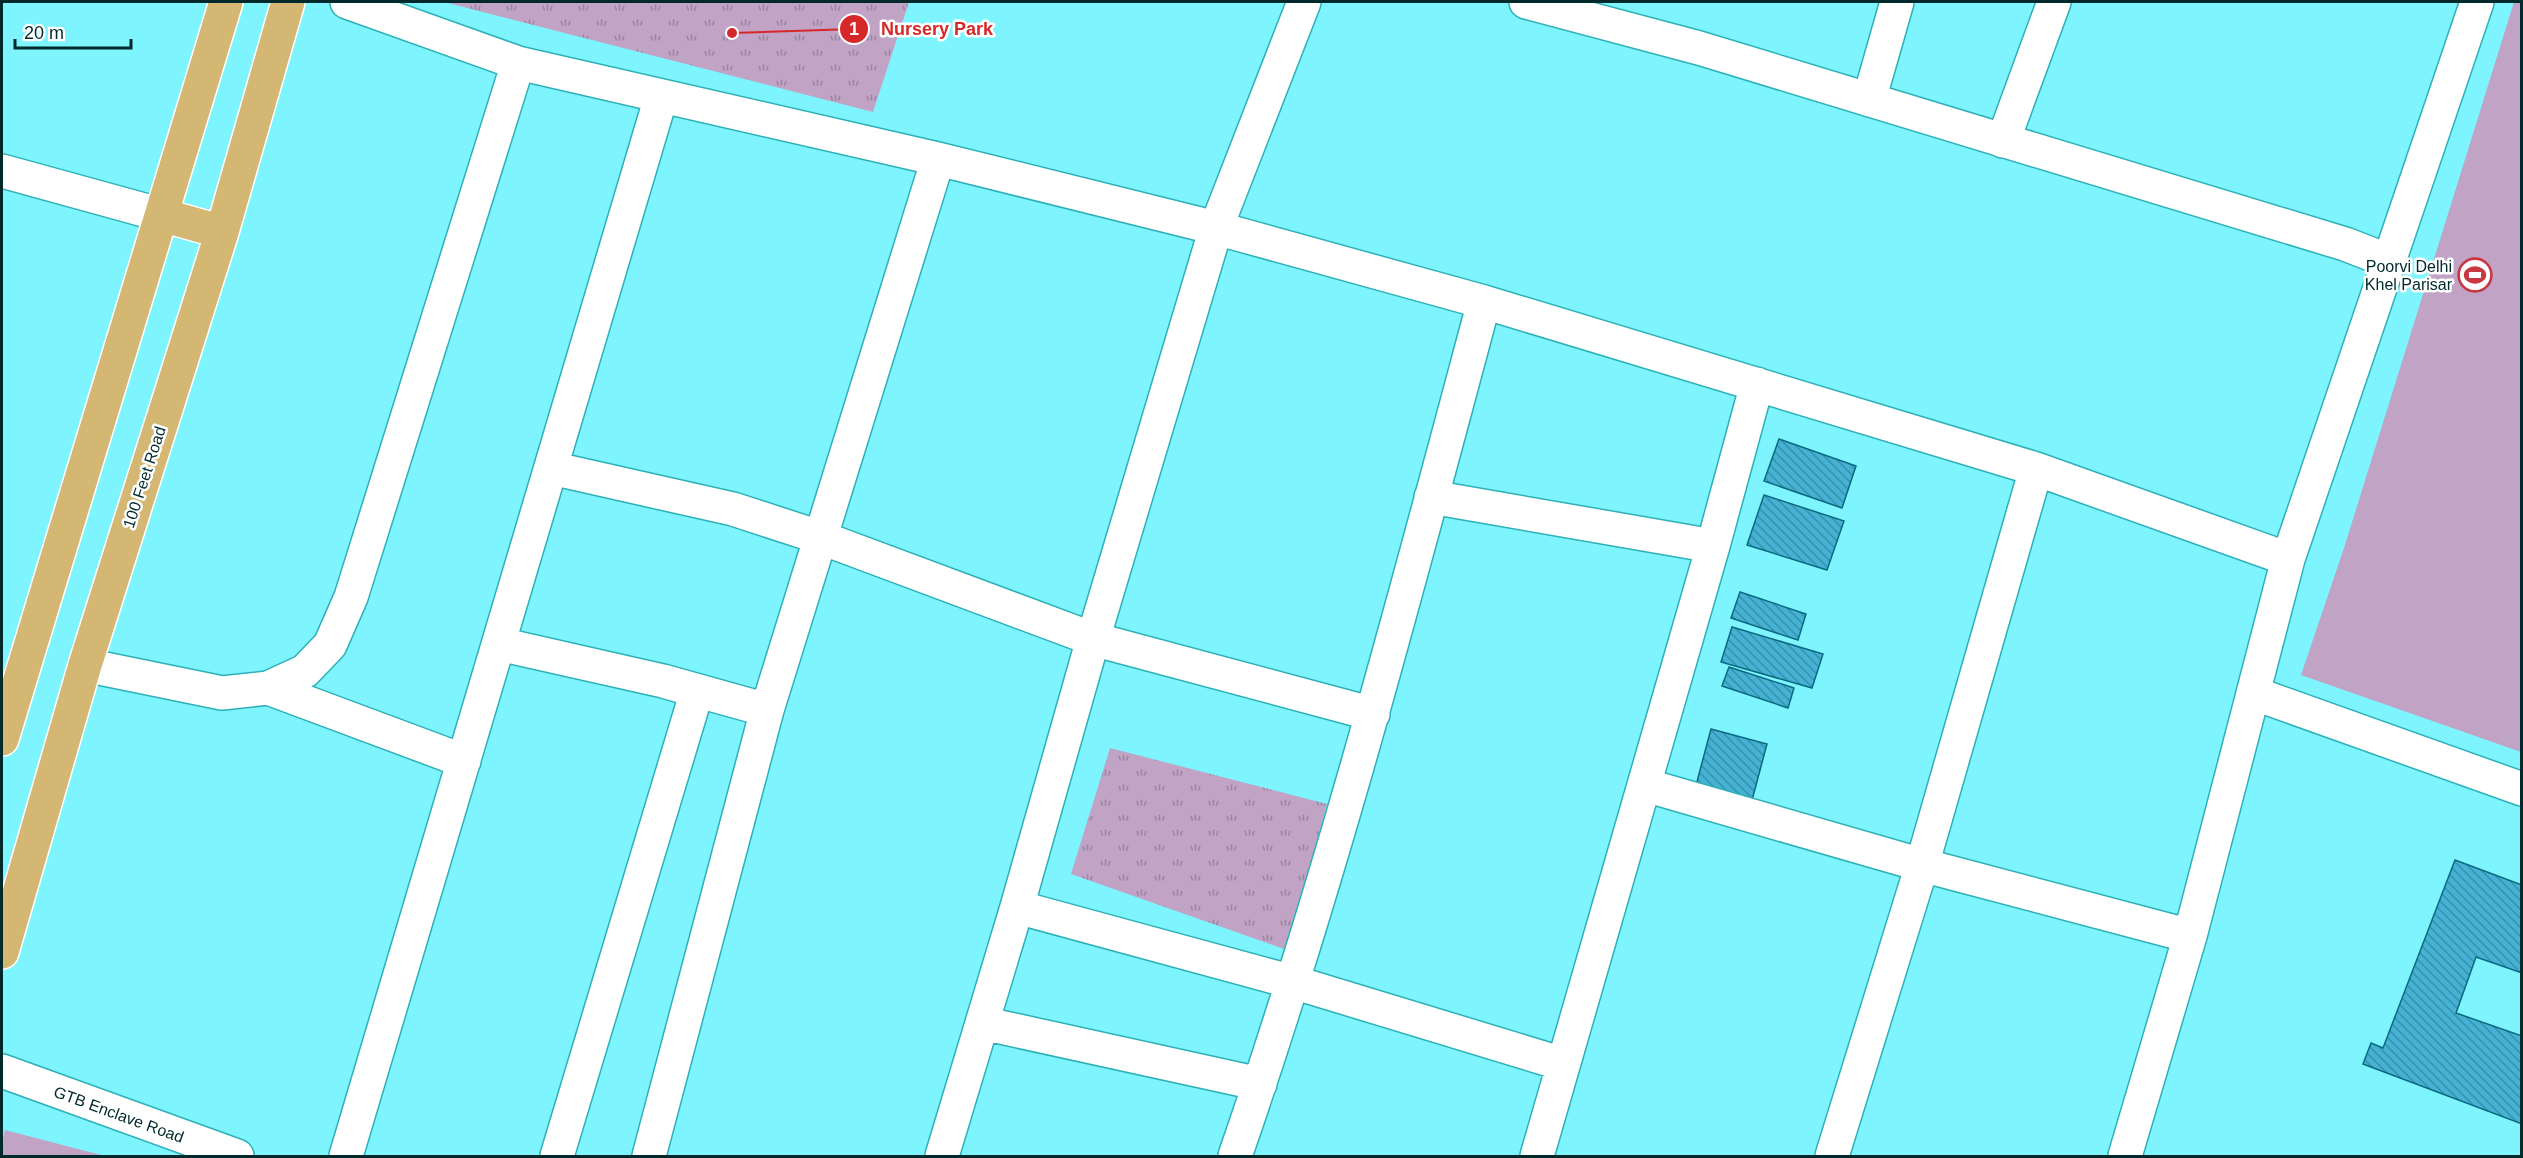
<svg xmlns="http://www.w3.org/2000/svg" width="2523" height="1158" font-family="Helvetica,sans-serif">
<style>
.grass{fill:url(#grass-tufts)}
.pitch{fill:#c0a3c5}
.building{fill:url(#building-back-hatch);stroke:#0b6981;stroke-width:1.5}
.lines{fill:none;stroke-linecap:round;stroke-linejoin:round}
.minor-casing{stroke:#2db0b8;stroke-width:36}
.major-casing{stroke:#fff;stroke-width:36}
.minor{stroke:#fff;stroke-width:33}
.major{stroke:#d4b773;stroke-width:33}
.labels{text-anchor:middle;stroke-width:5;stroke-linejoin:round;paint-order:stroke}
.poi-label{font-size:16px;fill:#00292b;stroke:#fff;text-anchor:end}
.street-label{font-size:16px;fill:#00292b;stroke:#fff}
.leader{fill:none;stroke:#d62828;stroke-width:2}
.callout-dot{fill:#d62828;stroke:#fff;stroke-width:2}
.mark-label{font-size:18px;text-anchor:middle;font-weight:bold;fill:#fff}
.callout-label{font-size:18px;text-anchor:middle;font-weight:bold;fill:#d62828;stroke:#fff;stroke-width:5;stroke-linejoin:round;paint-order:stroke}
</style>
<defs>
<pattern id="grass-tufts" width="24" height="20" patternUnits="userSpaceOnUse" patternTransform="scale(1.5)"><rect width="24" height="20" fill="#c0a3c5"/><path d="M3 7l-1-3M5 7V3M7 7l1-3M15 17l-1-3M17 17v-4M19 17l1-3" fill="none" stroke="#9a85a0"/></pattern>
<pattern id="building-back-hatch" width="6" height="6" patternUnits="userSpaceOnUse" patternTransform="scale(1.5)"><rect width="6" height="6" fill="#45b2d3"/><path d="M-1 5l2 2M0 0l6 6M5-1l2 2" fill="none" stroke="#3791ab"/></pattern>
</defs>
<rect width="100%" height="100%" fill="#7ef5fe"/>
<!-- grass -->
<path class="grass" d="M 444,2 L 909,2 L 873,112 Z
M 1110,748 L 1327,804 L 1287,950 L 1071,874 Z"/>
<!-- pitch -->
<path class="pitch" d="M 2514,2 L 2522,2 L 2521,752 L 2301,675 L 2344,548 Z
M 5,1130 L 105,1156 L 2,1156 L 2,1143 Z"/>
<!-- building -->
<path class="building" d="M 1779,439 L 1856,466 L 1842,508 L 1764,481 Z
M 1764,495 L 1844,521 L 1827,570 L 1747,545 Z
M 1740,592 L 1806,614 L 1798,640 L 1731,618 Z
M 1732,627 L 1823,654 L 1812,688 L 1721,662 Z
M 1729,667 L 1794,688 L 1788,708 L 1722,686 Z
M 1711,729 L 1767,744 L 1751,804 L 1695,789 Z
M 2455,860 L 2522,885 L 2522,973 L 2476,957 L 2456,1013 L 2522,1036 L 2522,1124 L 2363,1064 L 2371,1043 L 2383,1048 Z"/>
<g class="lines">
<defs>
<path id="minor" d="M 347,2 L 518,63 L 938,159 L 1216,228 L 1484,302 L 2036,469 L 2288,559
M 1526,2 L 1699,48 L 2345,244 L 2389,261
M 1869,100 L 1897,2
M 2003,141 L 2054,2
M 2,171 L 162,215
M 551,468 L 733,509 L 822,538 L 1093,639 L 1373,714
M 1431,497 L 1713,546
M 499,644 L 663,681 L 767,710
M 85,665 L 222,693 L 268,688 L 305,671 L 330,645 L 351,597 L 518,63
M 268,688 L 464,761
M 2253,693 L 2522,789
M 1645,785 L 1922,865 L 2190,936
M 1017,907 L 1293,982 L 1563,1064
M 982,1023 L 1260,1084
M 2,1071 L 237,1156
M 346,1156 L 661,97
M 557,1156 L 697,691
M 649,1156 L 767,710 L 938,159
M 942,1156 L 1017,907 L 1093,639 L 1216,228 L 1304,2
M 1235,1156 C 1332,876 1407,589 1484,302
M 1537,1156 L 1713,546 L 1757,384
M 1832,1156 L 1922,865 L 2036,469
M 2125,1156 L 2190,936 L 2288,559 L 2477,2"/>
<path id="major" d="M 162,215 L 222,232
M 2,739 L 226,2
M 2,952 L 85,665 L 222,232 L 288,2"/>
</defs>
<!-- minor casing -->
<use href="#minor" class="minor-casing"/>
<!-- major casing -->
<use href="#major" class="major-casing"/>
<!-- minor -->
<use href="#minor" class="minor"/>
<!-- major -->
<use href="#major" class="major"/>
</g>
<!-- icons -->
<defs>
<symbol id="stadium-ring" viewBox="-11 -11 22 22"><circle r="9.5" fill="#fff" stroke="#c83842" stroke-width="1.5"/><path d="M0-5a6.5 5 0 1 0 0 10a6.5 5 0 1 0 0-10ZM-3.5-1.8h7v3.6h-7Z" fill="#c83842"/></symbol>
</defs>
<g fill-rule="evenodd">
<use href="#stadium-ring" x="2456" y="256" width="38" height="38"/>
</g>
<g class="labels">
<!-- poi labels -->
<g class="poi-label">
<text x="2452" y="272">Poorvi Delhi<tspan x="2452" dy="18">Khel Parisar</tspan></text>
</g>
<!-- street labels -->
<g class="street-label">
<text transform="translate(144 477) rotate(-72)" y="6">100 Feet Road</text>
<text transform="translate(119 1114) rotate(20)" y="6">GTB Enclave Road</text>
</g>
</g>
<!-- callouts -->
<path class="leader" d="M732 33L854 29"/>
<g class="callout-dot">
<circle cx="732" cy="33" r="6"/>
<circle cx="854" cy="29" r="15"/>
</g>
<g class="mark-label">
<text x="854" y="35">1</text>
</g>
<g class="callout-label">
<text x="937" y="35">Nursery Park</text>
</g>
<!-- border -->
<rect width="2523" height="1158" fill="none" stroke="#00292b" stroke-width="6"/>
<!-- scale -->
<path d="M15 39v9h116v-9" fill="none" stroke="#00292b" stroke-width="3"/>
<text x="24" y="39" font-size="18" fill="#00292b" stroke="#ffffff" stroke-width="4.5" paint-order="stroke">20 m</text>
</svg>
